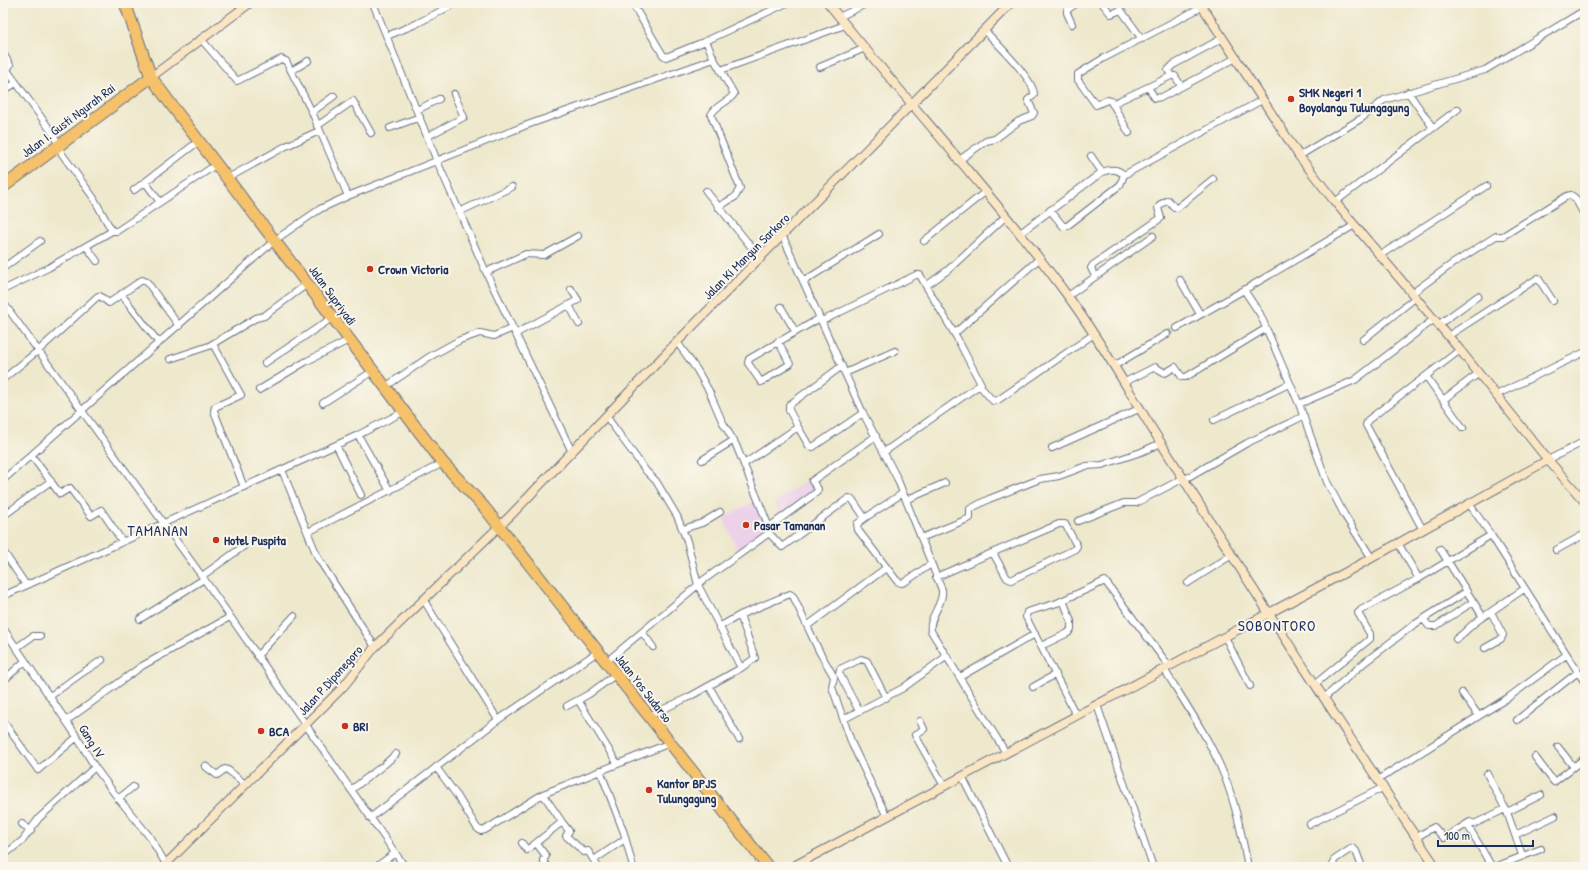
<svg xmlns="http://www.w3.org/2000/svg" width="1588" height="870" font-family="'Patrick Hand',sans-serif">
<style>
.built{fill:#edd1e9}
.lines{fill:none;stroke-linecap:round;stroke-linejoin:round}
.street-tunnel{stroke:#c4c3b6;stroke-width:6;stroke-dasharray:6 3;stroke-linecap:butt}
.street-casing{stroke:#657084;stroke-width:8}
.secondary-casing{stroke:#657084;stroke-width:10}
.highway-casing{stroke:#657084;stroke-width:13}
.street{stroke:#fff;stroke-width:6}
.secondary{stroke:#fbe6c4;stroke-width:8}
.highway{stroke:#f5c16b;stroke-width:11}
.poi-dot{fill:#c8321e;stroke:#fbf7ec;stroke-width:1.5}
.labels{text-anchor:middle;stroke-width:4;stroke-linejoin:round;paint-order:stroke}
.poi-label{font-size:13px;font-weight:bold;fill:#1b2f5e;stroke:#fbf7ec;text-anchor:start}
.street-label{font-size:13px;fill:#1b2f5e;stroke:#fbf7ec}
.quarter-label{font-size:15px;letter-spacing:1px;fill:#1b2f5e;stroke:#fbf7ec}
</style>
<rect width="100%" height="100%" fill="#fbf7ec"/>
<filter id="ink" filterUnits="userSpaceOnUse"><feTurbulence type="fractalNoise" baseFrequency=".025" numOctaves="2"/><feDisplacementMap in="SourceGraphic" scale="8" xChannelSelector="R" yChannelSelector="G"/><feConvolveMatrix kernelMatrix="1 2 1 2 8 2 1 2 1" color-interpolation-filters="sRGB"/></filter>
<filter id="wash" filterUnits="userSpaceOnUse"><feTurbulence type="fractalNoise" baseFrequency=".012" numOctaves="4" result="noise"/><feDisplacementMap in="SourceGraphic" scale="16" xChannelSelector="R" yChannelSelector="G"/><feGaussianBlur stdDeviation="0.9" result="paint"/><feColorMatrix in="noise" values="0 0 0 0 0 0 0 0 0 0 0 0 0 0 0 0 0 1.4 0 .05"/><feComposite in="paint" operator="in"/></filter>
<g filter="url(#wash)">
<rect width="100%" height="100%" fill="#eee8cc"/>
<!-- built -->
<path class="built" d="M 809,479 L 817,491 L 781,516 L 774,503 Z
M 756,500 L 768,532 L 739,553 L 723,518 Z"/>
</g>
<g filter="url(#ink)">
<g class="lines">
<!-- street-tunnel -->
<path class="street-tunnel" d="M 1167,334 L 1177,328"/>
<defs>
<path id="street" d="M 373,3 L 437,161 L 486,272 L 572,452
M 632,3 L 663,55 L 666,57 L 706,41 L 787,3
M 1102,3 L 1111,14 L 1121,10 L 1142,39
M 839,17 L 868,3
M 1072,24 L 1067,13 L 1067,10 L 1077,3
M 387,36 L 416,24 L 456,3
M 201,39 L 237,81 L 281,59 L 286,61 L 312,112 L 348,196
M 706,41 L 714,59 L 734,94 C 728,103 715,105 711,115 L 740,188 L 735,197 L 718,207
M 3,53 L 10,65 L 7,70 L 54,135 L 62,154 L 93,197 L 112,231 L 48,268 L 3,290
M 820,67 L 863,49
M 721,70 L 845,25
M 291,71 L 308,61
M 1171,76 L 1175,76 L 1181,86
M 1148,87 L 1171,76 L 1168,70 L 1173,65 L 1223,38
M 3,91 L 16,83
M 1408,92 L 1433,128
M 1112,104 L 1148,87 L 1155,98 L 1162,97 L 1236,58
M 417,110 L 439,99
M 312,112 L 334,96
M 317,126 L 353,101 L 371,133
M 390,128 L 420,117
M 1129,133 L 1111,101 L 1107,100 L 1096,105 L 1078,80 L 1078,74 L 1104,58 L 1202,7
M 428,136 L 464,117 L 454,94
M 1091,156 L 1102,172
M 1299,156 L 1362,118 L 1384,100 L 1485,70 L 1585,10
M 958,161 L 986,141 L 995,139 L 1019,121 L 1032,116 L 1034,113 L 1028,100 L 1034,95 C 1036,82 994,40 984,30
M 228,178 L 286,146 L 319,131
M 145,182 L 199,141
M 134,190 L 145,182 L 160,202
M 706,191 L 761,259
M 1335,202 L 1458,109
M 1050,210 L 1063,226 L 1067,226 L 1120,185 L 1124,175 L 1262,100
M 459,212 L 512,187
M 1353,226 L 1244,290 L 1260,314 L 1299,404 L 1327,482 L 1345,516 L 1371,557
M 112,231 L 117,231 L 217,164
M 1019,234 L 1102,172 C 1111,169 1117,168 1124,175
M 783,237 L 863,413 L 897,478 L 942,590 C 944,604 928,617 931,631 L 1006,753
M 924,241 L 985,192
M 86,246 L 97,261
M 1379,256 L 1486,186
M 3,268 L 40,241
M 486,272 L 526,254 L 544,255 L 578,236
M 1095,276 L 1091,268 L 1093,265 L 1161,218 L 1158,208 L 1161,204 L 1168,200 L 1174,207 L 1177,208 L 1213,179
M 1180,280 L 1200,314
M 804,281 L 879,234
M 121,294 L 159,343
M 1411,294 L 1452,264 L 1496,236 L 1503,236 L 1567,196 L 1571,195 L 1575,198 L 1585,216
M 1068,296 L 1153,236
M 3,302 L 204,579 L 405,867
M 569,305 L 579,324
M 781,307 L 795,331
M 822,321 L 916,275 L 920,275 L 926,286 L 948,270 L 1005,217
M 1438,325 L 1478,296
M 1177,328 L 1244,290
M 955,333 L 1039,259
M 515,334 L 578,300 L 571,289
M 1448,336 L 1538,278 L 1553,301
M 1363,340 L 1415,298
M 778,341 L 790,364 L 761,382 L 748,363 L 749,359 L 820,318
M 677,342 L 697,370 L 709,391 L 722,421 L 736,445 L 769,527 L 769,533 L 698,584
M 213,344 L 241,395 L 215,407 L 214,411 L 244,487
M 170,359 L 209,346 L 256,318 L 264,316 L 307,284
M 265,363 L 332,318
M 1114,366 L 1167,334
M 845,373 L 895,351
M 1426,376 L 1463,428
M 3,379 L 39,350 L 98,296 L 100,296 L 109,303 L 142,280 L 147,282 L 179,326
M 1125,382 L 1155,367 L 1165,373 L 1175,367 L 1182,377 L 1186,377 L 1265,329
M 980,386 L 993,401 L 998,400 L 1094,334
M 385,387 L 429,357 L 460,340 L 480,333 L 494,336 L 513,328
M 259,390 L 305,362 L 349,340
M 1496,395 L 1585,352
M 1443,400 L 1479,373
M 323,403 L 373,371
M 1299,404 L 1355,380 L 1433,320
M 606,416 L 646,471 L 656,481 L 677,516 L 687,541 L 698,585 L 741,668 L 689,697 L 649,716
M 1214,420 L 1289,384
M 798,427 L 809,446 L 813,447 L 863,413
M 358,435 L 390,491
M 336,445 L 361,495
M 1052,448 L 1141,408
M 884,452 L 981,384 L 957,338 L 926,286
M 31,455 L 60,494 L 70,488 L 91,516 L 101,510 L 122,541
M 702,460 L 734,440
M 1548,460 L 1585,441
M 744,464 L 798,427 L 789,410 L 789,405 L 842,366
M 282,470 L 318,558 L 375,647
M 1185,479 L 1247,443 L 1304,416
M 3,480 L 275,240 L 320,209 L 348,196 L 527,125 L 714,59
M 906,500 L 945,483
M 1470,505 L 1491,535 L 1585,683
M 3,516 L 51,481
M 865,518 L 857,524 L 858,530 L 897,581 L 901,583 L 905,582 L 931,564
M 1078,521 L 1124,503 L 1136,503 L 1184,478
M 769,527 L 817,492 L 818,489 L 812,481 L 876,436
M 683,529 L 702,523 L 720,512
M 1423,530 L 1366,425 L 1368,420 L 1460,350
M 308,532 L 443,463
M 769,533 L 782,547 L 849,498 L 852,499 L 865,518 L 903,493
M 921,538 L 970,518 L 970,509 L 989,499 L 1040,479 L 1059,476 L 1086,466 L 1102,465 L 1141,452 L 1161,443
M 1398,543 L 1419,579
M 1440,549 L 1483,617 L 1524,589
M 1556,550 L 1585,534
M 3,551 L 26,585
M 202,576 L 244,546
M 936,577 L 1059,524 L 1065,524 L 1077,546 L 1075,549 L 1011,580 L 1007,578 L 993,553
M 1188,583 L 1232,555
M 3,596 L 356,436 L 405,411
M 423,599 L 498,720
M 740,615 L 755,658 L 741,668
M 140,619 L 204,579
M 1423,619 L 1429,626 L 1436,626 L 1473,602
M 807,626 L 886,568
M 719,627 L 740,615 L 790,594 L 793,596 L 819,651 L 834,677 L 832,687 L 852,744 L 887,817
M 3,628 L 75,734 L 95,767 L 114,793 L 149,836 L 166,864
M 642,632 L 653,647
M 1225,637 L 1250,686
M 1456,639 C 1466,632 1472,623 1483,617
M 1041,646 L 1068,633 L 1071,629 L 1071,621 L 1063,600
M 16,648 L 33,636 L 40,636
M 1485,648 L 1501,639 L 1503,635 L 1491,612
M 257,656 L 294,616
M 606,662 L 698,585
M 1164,669 C 1185,703 1209,738 1224,775 C 1236,805 1242,836 1248,867
M 960,677 L 1035,634
M 3,681 L 25,661
M 1315,684 L 1370,639 L 1370,634 L 1358,613 L 1361,610 L 1420,578 L 1491,535
M 709,686 L 739,739
M 1033,687 L 1056,674
M 1462,693 L 1479,716
M 49,697 L 79,675 L 102,660
M 1324,698 L 1365,662 L 1412,626 L 1466,592
M 578,700 L 617,763
M 1097,705 L 1153,867
M 567,706 L 589,694 L 615,675
M 859,711 L 839,673 L 840,669 L 861,659 L 867,661 L 886,698
M 1076,715 L 1026,617 L 1027,612 L 1057,603 L 1105,581 L 1169,666
M 846,718 L 903,688 L 947,656
M 1517,720 L 1578,672
M 3,721 L 38,770 L 77,737
M 66,721 L 142,666 L 230,617
M 920,721 L 924,729 L 915,735 L 944,786
M 1558,747 L 1573,766
M 1535,757 L 1554,782 L 1585,758
M 385,764 L 396,754
M 205,766 L 217,775 L 225,769 L 228,770 L 245,784
M 436,767 L 458,797 L 477,828 L 481,831 L 485,830 L 543,794 L 670,743
M 600,770 L 624,833 L 633,867
M 1487,774 L 1507,812 L 1522,855
M 962,776 L 1008,867
M 1379,779 L 1509,697 L 1566,655
M 351,790 L 381,767
M 118,799 L 133,787
M 1507,812 L 1541,795
M 370,818 L 498,720 L 599,651
M 562,822 L 569,831 L 566,836 L 584,852 L 588,851 L 598,867
M 22,824 L 31,831
M 1310,824 L 1384,787
M 1467,824 L 1492,867
M 1515,835 L 1555,816
M 1417,837 L 1434,827 L 1444,838 L 1470,822 L 1474,824 L 1505,809
M 522,843 L 527,850 L 562,822 L 543,794
M 536,843 L 546,856 L 543,860 L 547,867
M 3,856 L 23,840 L 39,818 L 95,767
M 594,860 L 625,839
M 376,867 L 395,853
M 1335,867 L 1333,863 L 1334,860 L 1352,848 L 1356,851 L 1362,867
M 1495,867 L 1541,849"/>
<path id="secondary" d="M 828,3 C 906,101 993,194 1067,295 C 1102,342 1130,394 1161,443 C 1250,586 1342,727 1436,867
M 1200,3 L 1299,156 L 1335,202 L 1460,350 L 1548,460 L 1585,502
M 151,77 L 250,3
M 163,867 L 343,687 L 375,647 L 512,514 L 677,342 L 1011,3
M 792,867 L 1350,570 L 1548,460"/>
<path id="highway" d="M 125,3 L 151,77 L 173,107 L 443,463 L 484,507 L 768,867
M 3,187 L 151,77"/>
</defs>
<!-- street casing -->
<use href="#street" class="street-casing"/>
<!-- secondary casing -->
<use href="#secondary" class="secondary-casing"/>
<!-- highway casing -->
<use href="#highway" class="highway-casing"/>
<!-- street -->
<use href="#street" class="street"/>
<!-- secondary -->
<use href="#secondary" class="secondary"/>
<!-- highway -->
<use href="#highway" class="highway"/>
</g>
</g>
<!-- markers -->
<g class="poi-dot">
<circle cx="1291" cy="99" r="4"/>
<circle cx="370" cy="269" r="4"/>
<circle cx="746" cy="525" r="4"/>
<circle cx="216" cy="540" r="4"/>
<circle cx="345" cy="726" r="4"/>
<circle cx="261" cy="731" r="4"/>
<circle cx="649" cy="790" r="4"/>
</g>
<g class="labels">
<!-- poi labels -->
<g class="poi-label">
<text x="1299" y="97">SMK Negeri 1<tspan x="1299" dy="15">Boyolangu Tulungagung</tspan></text>
<text x="378" y="274">Crown Victoria</text>
<text x="754" y="530">Pasar Tamanan</text>
<text x="224" y="545">Hotel Puspita</text>
<text x="353" y="731">BRI</text>
<text x="269" y="736">BCA</text>
<text x="657" y="788">Kantor BPJS<tspan x="657" dy="15">Tulungagung</tspan></text>
</g>
<!-- street labels -->
<g class="street-label">
<text transform="translate(68 120) rotate(-37)" y="5">Jalan I. Gusti Ngurah Rai</text>
<text transform="translate(746 256) rotate(-45)" y="5">Jalan Ki Mangun Sarkoro</text>
<text transform="translate(333 295) rotate(54)" y="5">Jalan Supriyadi</text>
<text transform="translate(330 680) rotate(-48)" y="5">Jalan P.Diponegoro</text>
<text transform="translate(644 688) rotate(52)" y="5">Jalan Yos Sudarso</text>
<text transform="translate(92 741) rotate(58)" y="5">Gang IV</text>
</g>
<!-- quarter labels -->
<g class="quarter-label">
<text x="158" y="536">TAMANAN</text>
<text x="1277" y="631">SOBONTORO</text>
</g>
</g>
<!-- margin -->
<rect width="1588" height="870" fill="none" stroke="#fbf7ec" stroke-width="16"/>
<!-- scale -->
<path d="M1438 840v6h95v-6" fill="none" stroke="#1b2f5e" stroke-width="2"/>
<text x="1444" y="840" font-size="12" fill="#1b2f5e" stroke="#fbf7ec" stroke-width="3" paint-order="stroke">100 m</text>
</svg>
